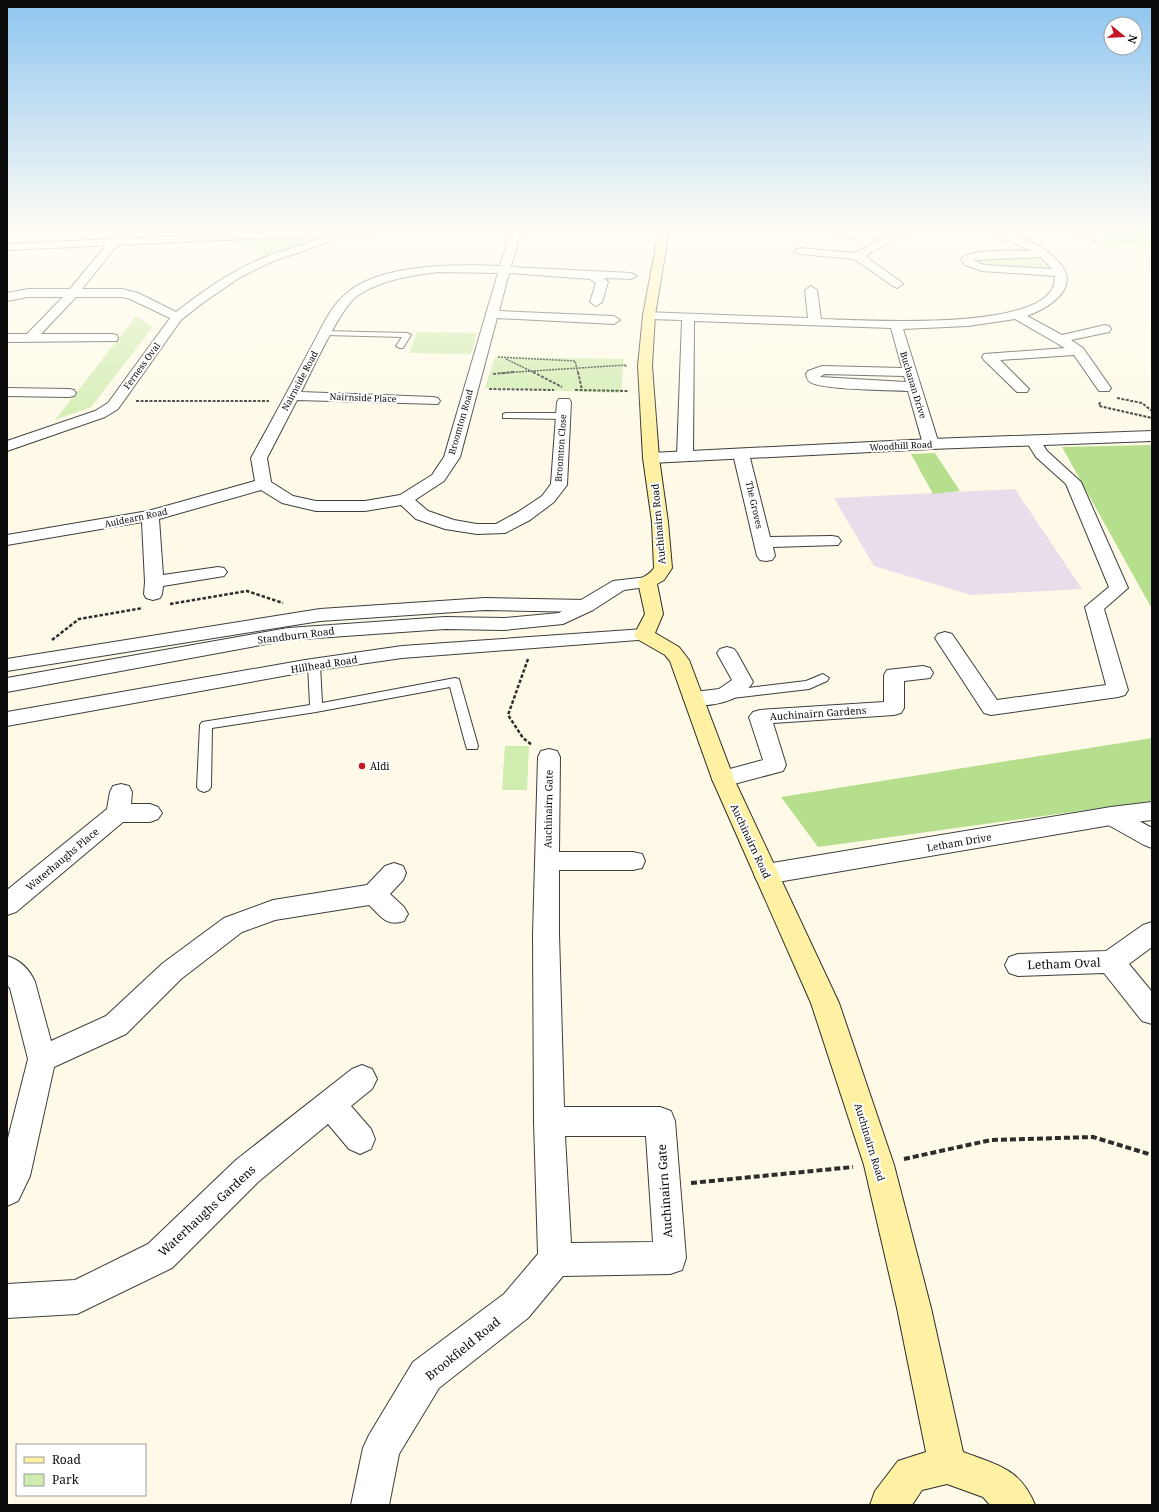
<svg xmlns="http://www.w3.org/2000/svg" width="1159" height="1512" font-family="'Noto Serif',serif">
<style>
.industrial{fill:#e9ddeb}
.green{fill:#d1ecaf}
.forest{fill:#b5de8d}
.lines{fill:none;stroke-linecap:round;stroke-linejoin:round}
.service-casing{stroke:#3e3e3e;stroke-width:2}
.minor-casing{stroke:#3e3e3e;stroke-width:2}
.tertiary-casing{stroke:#3e3e3e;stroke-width:2}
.secondary-casing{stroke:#2d2d2d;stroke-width:2}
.path-far3{stroke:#2d2d2d;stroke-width:1.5;stroke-dasharray:2 1;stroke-linecap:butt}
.path-far2{stroke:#2d2d2d;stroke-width:2;stroke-dasharray:3 1.5;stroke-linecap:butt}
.path-far1{stroke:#2d2d2d;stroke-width:2.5;stroke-dasharray:3.5 2;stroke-linecap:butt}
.path{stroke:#2d2d2d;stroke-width:4;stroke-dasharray:6 3;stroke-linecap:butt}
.service{fill:#fff;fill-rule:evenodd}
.minor{fill:#fff;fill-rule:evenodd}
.tertiary{fill:#fff;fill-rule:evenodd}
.secondary{fill:#fff1a3;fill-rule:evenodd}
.poi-dot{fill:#c51827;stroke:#fff;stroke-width:1.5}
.labels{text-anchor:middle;stroke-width:4;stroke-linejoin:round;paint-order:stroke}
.far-street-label{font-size:9px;fill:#0b0b0b;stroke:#fff}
.street-label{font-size:10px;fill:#0b0b0b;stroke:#fff}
.poi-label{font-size:10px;fill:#0b0b0b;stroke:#fff;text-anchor:start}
.near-street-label{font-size:12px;fill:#0b0b0b;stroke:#fff}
</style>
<rect width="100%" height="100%" fill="#fffae8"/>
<!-- industrial -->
<path class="industrial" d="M 1015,489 L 1082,589 L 971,595 L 874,566 L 834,498 Z"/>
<!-- green -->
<path class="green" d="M 1101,230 L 1152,230 L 1152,248 L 1106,244 Z
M 307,237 L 313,238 L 310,241 L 266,256 L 243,241 Z
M 1034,257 L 1040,260 L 1047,268 L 987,267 L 974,261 Z
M 136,316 L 153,327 L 91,407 L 55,420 Z
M 417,332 L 477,333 L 471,354 L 409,353 Z
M 495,357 L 624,359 L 621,393 L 485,388 Z
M 505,746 L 529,746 L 527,790 L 502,790 Z"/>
<!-- forest -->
<path class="forest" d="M 1152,445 L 1152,609 L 1062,447 Z
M 935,453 L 960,491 L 933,494 L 911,454 Z
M 1152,738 L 1152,801 L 818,847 L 781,797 Z"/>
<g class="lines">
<defs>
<path id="service" d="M 323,331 L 407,333 L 411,335 L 403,348 L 400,348 L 396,346 L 402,337 L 326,335 L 323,335 Z
M 506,413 L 563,413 L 567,416 L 563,419 L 503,418 L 503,414 Z
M 314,661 L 320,665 L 322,703 L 455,678 L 459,679 L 478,746 L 477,749 L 467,749 L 466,746 L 450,687 L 316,712 L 212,728 L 211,787 L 209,790 L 204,792 L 199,790 L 197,787 L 200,725 L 202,722 L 310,705 L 308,665 Z
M 823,674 L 829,678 L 827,681 L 809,689 L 724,699 L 720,698 L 718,695 L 720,692 L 724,691 L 806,681 Z"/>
<path id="minor" d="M 235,230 L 245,230 L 240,239 L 232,239 L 231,237 Z
M 331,230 L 342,230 L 329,242 L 271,262 L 239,278 L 204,302 L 181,320 L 118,409 L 105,417 L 7,451 L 7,441 L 95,411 L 108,403 L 170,318 L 130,299 L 122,297 L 76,297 L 41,334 L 112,334 L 117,335 L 118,338 L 117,341 L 7,342 L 7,334 L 27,334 L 63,297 L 28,297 L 7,301 L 7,293 L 28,289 L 70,289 L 117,232 L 121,231 L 126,234 L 82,289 L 122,289 L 138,293 L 176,312 C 203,291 231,271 263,258 C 285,248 312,246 331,230 Z
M 511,230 L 521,230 L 511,267 L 631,273 L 637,276 L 631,279 L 604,278 L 608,282 L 602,302 L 596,306 L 590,302 L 596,283 L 590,279 L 509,273 L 499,311 L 614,316 L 620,320 L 614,324 L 497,318 L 460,457 L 444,481 L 415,500 L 428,511 L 454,520 L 477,524 L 496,524 L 518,512 L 542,496 L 551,484 L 557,402 L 559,399 L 569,399 L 571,402 L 567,485 L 554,502 L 530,520 L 505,533 L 477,534 L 445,529 L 416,519 L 401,505 L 365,511 L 316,511 L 282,503 L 261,490 L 159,519 L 163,575 L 218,567 L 224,568 L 227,572 L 224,576 L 218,577 L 163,586 L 162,594 L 160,598 L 153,600 L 146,598 L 144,594 L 145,582 L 142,522 L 7,545 L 7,535 L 148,511 L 255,481 L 251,458 C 271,422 290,387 309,351 C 320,332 329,307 347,293 C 380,264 457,264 500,266 ZM 439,272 L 498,273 L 444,457 L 432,475 L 400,495 L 365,501 L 316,501 L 293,496 L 271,482 L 267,458 L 297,400 L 438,404 L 440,401 L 438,398 L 433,397 L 301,392 C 312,371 340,308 357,296 C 381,280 411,275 439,272 Z
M 898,230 L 911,230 L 865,256 L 901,282 L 903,284 L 897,288 L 893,286 L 854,259 L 800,254 L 794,251 L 800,248 L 855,253 Z
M 989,230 C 994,230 1000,229 1004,230 C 1023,235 1061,255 1066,274 C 1072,295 1043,310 1027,316 L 1062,335 L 1105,325 L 1109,326 L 1111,329 L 1109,332 L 1071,340 L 1083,348 L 1111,388 L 1109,391 L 1099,391 L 1074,355 L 1000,360 L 1029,389 L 1027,392 L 1017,392 L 984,360 L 982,357 L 984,354 L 1065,348 L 1015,319 L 968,326 L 903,329 L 939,444 L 936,447 L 926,447 L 923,444 L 908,391 C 890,390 822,390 810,382 C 807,380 807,377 806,374 L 808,371 L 822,366 L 902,368 L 891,328 L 694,321 L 693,456 L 690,459 L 680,459 L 677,456 L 682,320 L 649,319 L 645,318 L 643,315 L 645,312 L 808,318 L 805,290 L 811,286 L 817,290 L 821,319 C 862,320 1039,332 1054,285 C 1055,283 1054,279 1055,276 L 982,271 L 965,265 L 961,259 C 969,248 1017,251 1031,251 L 990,232 ZM 1041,257 L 1052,269 L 984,265 L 973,260 ZM 824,374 L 904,376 L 906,382 L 820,377 Z
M 7,388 L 69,389 L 74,390 L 76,393 L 74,396 L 69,397 L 7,396 Z
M 1034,436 L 1039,438 L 1047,451 L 1081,482 L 1128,588 L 1104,609 L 1128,690 L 1125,695 L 1118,697 L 991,715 L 984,713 L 935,638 L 938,634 L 945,632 L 952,634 L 997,700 L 1106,685 L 1085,607 L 1109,587 L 1066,484 L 1036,457 L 1026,441 L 1029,438 Z
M 741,449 L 746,451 L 749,454 L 770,537 L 832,536 L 838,537 L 841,541 L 838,545 L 773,547 L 775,556 L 772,560 L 766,561 L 760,560 L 757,556 L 733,454 L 736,451 Z
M 485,598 L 586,600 L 593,602 L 595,606 L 593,610 L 586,612 L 485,610 L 320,621 L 7,671 L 7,659 L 320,609 Z
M 727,647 L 734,649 L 737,653 L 753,682 C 741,702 707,709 686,703 L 683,698 L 686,693 L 719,689 L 732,680 L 717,653 L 720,649 Z
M 923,666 L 930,668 L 933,673 L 930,678 L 904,681 L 904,708 L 901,713 L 894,715 L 773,723 L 786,765 L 783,771 L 723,787 L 715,785 L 712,779 L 715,773 L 763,760 L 749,717 L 753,712 L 760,710 L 884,702 L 884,675 L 887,670 Z
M 549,749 L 557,751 L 560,757 L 559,852 L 633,852 L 642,854 L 645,861 L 642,868 L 633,870 L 559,870 L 559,934 L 564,1107 L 660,1107 L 671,1111 L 675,1121 L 686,1258 L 682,1270 L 670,1274 L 563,1276 L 528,1318 L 439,1388 L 399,1454 L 389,1505 L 351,1505 L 363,1448 L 369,1435 L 413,1362 L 504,1294 L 538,1254 L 534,1122 L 533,934 L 538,757 L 541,751 ZM 565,1136 L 646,1136 L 653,1242 L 571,1243 Z
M 121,784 L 129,786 L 132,792 L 131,804 L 150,804 L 158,807 L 162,813 L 158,819 L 150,822 L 123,822 L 16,912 L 7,915 L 7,890 L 107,809 L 110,792 L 113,786 Z
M 1111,807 L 1119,810 L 1152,828 L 1152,848 L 1144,845 L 1103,822 L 1099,816 L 1103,810 Z
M 394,863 L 403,866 L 406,873 L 403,880 L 390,894 L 404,907 L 408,914 L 404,921 C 386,927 381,916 369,905 L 275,920 L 242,932 L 181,979 L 126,1034 L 54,1067 L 30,1176 L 18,1201 L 7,1206 L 7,1142 L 28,1059 L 10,988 L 7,985 L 7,956 C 20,960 30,970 35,982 L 51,1041 L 106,1016 L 163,963 L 224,918 L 273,900 L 367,885 L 385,866 Z
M 1152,922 L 1152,947 L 1129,964 L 1152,992 L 1152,1024 L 1142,1021 L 1104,973 L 1018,976 L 1009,973 L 1005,965 L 1009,957 L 1018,954 L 1106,951 L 1143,925 Z
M 362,1065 L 372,1069 L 377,1079 L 372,1089 L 351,1106 L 371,1129 L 375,1139 L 371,1149 L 360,1154 L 349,1149 L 328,1124 L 258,1182 L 172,1268 L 77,1314 L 7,1318 L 7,1284 L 75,1280 L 148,1244 L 236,1160 L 352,1069 Z"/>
<path id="tertiary" d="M 311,230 L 381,230 L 376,233 L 7,250 L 7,244 Z
M 1152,431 L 1152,441 L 931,449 L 651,463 L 646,461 L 643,458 L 646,455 L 651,453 L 931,439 Z
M 647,577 L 653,578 L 656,582 L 653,586 L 624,590 L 593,610 L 563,624 L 504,630 L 445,629 L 288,640 L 7,692 L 7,678 L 288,628 L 445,617 L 504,618 L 559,613 L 613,581 Z
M 644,629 L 651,631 L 654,635 L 651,639 L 402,658 L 305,672 L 7,726 L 7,712 L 305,660 L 402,646 Z
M 1152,802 L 1152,820 L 1111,825 L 766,884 L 757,881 L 754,874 L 757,867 L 766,864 L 1111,807 Z"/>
<path id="secondary" d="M 659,230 L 669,230 L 655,315 L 652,366 L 659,458 L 668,522 L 672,568 L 664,580 L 657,584 L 663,614 L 655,633 L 679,647 L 689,660 L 734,779 L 839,1003 L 894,1165 L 931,1308 L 963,1452 C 997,1465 1020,1468 1035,1505 L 990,1505 L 983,1497 L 947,1484 L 922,1490 L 912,1505 L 870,1505 L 875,1491 L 898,1461 L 926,1452 L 897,1308 L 864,1165 L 811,1003 L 712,779 L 670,661 L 665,655 L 637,639 L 634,635 L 645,614 L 638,582 C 642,576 650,575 654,568 L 652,522 L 643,458 L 638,366 L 643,315 Z"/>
</defs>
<!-- service casing -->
<use href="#service" class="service-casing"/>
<!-- minor casing -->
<use href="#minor" class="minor-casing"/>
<!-- tertiary casing -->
<use href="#tertiary" class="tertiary-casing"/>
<!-- secondary casing -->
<use href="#secondary" class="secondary-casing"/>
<!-- path-far3 -->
<path class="path-far3" d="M 831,230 L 856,240
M 1066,230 L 1102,243
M 392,231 L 421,230
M 498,357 L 575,361 L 578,373
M 506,359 L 535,373
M 501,373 L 626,365 L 626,367"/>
<!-- path-far2 -->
<path class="path-far2" d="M 533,372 L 562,387
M 578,372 L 582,390
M 493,374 L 515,372
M 489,389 L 554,390
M 575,390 L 628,391
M 1117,398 L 1142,403 L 1152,411
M 136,401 L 269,401
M 1100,402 L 1099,406 L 1152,418"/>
<!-- path-far1 -->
<path class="path-far1" d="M 170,604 L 247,591 L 283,603
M 52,640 L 79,619 L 143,608
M 528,659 L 508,715 L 523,738 L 532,745"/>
<!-- path -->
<path class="path" d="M 904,1159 L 991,1140 L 1093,1137 L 1152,1155
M 691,1183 L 853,1167"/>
<!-- service -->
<use href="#service" class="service"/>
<!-- minor -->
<use href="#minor" class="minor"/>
<!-- tertiary -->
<use href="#tertiary" class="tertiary"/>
<!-- secondary -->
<use href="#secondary" class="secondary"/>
</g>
<!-- sky -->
<linearGradient id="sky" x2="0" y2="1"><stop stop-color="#8ec5f0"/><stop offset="0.52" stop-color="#fffdf5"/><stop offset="1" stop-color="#fffdf5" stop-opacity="0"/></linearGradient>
<rect width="1159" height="442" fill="url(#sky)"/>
<!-- markers -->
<circle class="poi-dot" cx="362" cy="766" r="4"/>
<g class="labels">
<!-- far-street labels -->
<g class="far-street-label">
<text transform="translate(142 366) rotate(-54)" y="3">Ferness Oval</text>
<text transform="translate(300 381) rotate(-62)" y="3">Nairnside Road</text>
<text transform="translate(913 385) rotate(73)" y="3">Buchanan Drive</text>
<text transform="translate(363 398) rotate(2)" y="3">Nairnside Place</text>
<text transform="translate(461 422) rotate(-74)" y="3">Broomton Road</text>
<text transform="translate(901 446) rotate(-3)" y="3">Woodhill Road</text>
<text transform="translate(561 448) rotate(-86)" y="3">Broomton Close</text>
<text transform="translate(754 505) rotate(77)" y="3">The Groves</text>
<text transform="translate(136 518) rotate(-12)" y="3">Auldearn Road</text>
</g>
<!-- street labels -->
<g class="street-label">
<text transform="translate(658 524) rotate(-95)" y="4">Auchinairn Road</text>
<text transform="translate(296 635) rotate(-7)" y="4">Standburn Road</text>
<text transform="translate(324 664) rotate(-9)" y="4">Hillhead Road</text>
<text transform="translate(818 713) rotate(-4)" y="4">Auchinairn Gardens</text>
<text transform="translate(548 809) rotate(-89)" y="4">Auchinairn Gate</text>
<text transform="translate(751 841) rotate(65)" y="4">Auchinairn Road</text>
<text transform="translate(959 842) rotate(-10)" y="4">Letham Drive</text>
<text transform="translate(62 859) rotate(-40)" y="4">Waterhaughs Place</text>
<text transform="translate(870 1142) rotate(73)" y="4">Auchinairn Road</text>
</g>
<!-- poi labels -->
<g class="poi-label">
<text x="370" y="770">Aldi</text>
</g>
<!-- near-street labels -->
<g class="near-street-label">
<text transform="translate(1064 964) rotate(-2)" y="4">Letham Oval</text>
<text transform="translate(665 1191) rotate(-94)" y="4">Auchinairn Gate</text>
<text transform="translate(207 1211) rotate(-43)" y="4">Waterhaughs Gardens</text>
<text transform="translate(463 1349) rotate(-39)" y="4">Brookfield Road</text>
</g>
</g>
<!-- border -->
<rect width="1159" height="1512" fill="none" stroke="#0b0b0b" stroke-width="16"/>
<!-- legend -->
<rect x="16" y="1444" width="130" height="52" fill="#ffffff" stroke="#9d9d9d"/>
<rect x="24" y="1457" width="20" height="6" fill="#fff1a3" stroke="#9d9d9d"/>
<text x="52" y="1464" font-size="12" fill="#0b0b0b">Road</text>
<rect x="24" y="1474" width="20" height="12" fill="#d1ecaf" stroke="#9d9d9d"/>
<text x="52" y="1484" font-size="12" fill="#0b0b0b">Park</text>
<!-- north arrow -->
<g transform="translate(1123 36) rotate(108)"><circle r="19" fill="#ffffff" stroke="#9d9d9d"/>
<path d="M0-3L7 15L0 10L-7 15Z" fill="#c51827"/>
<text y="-6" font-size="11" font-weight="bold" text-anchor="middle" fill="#0b0b0b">N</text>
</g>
</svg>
